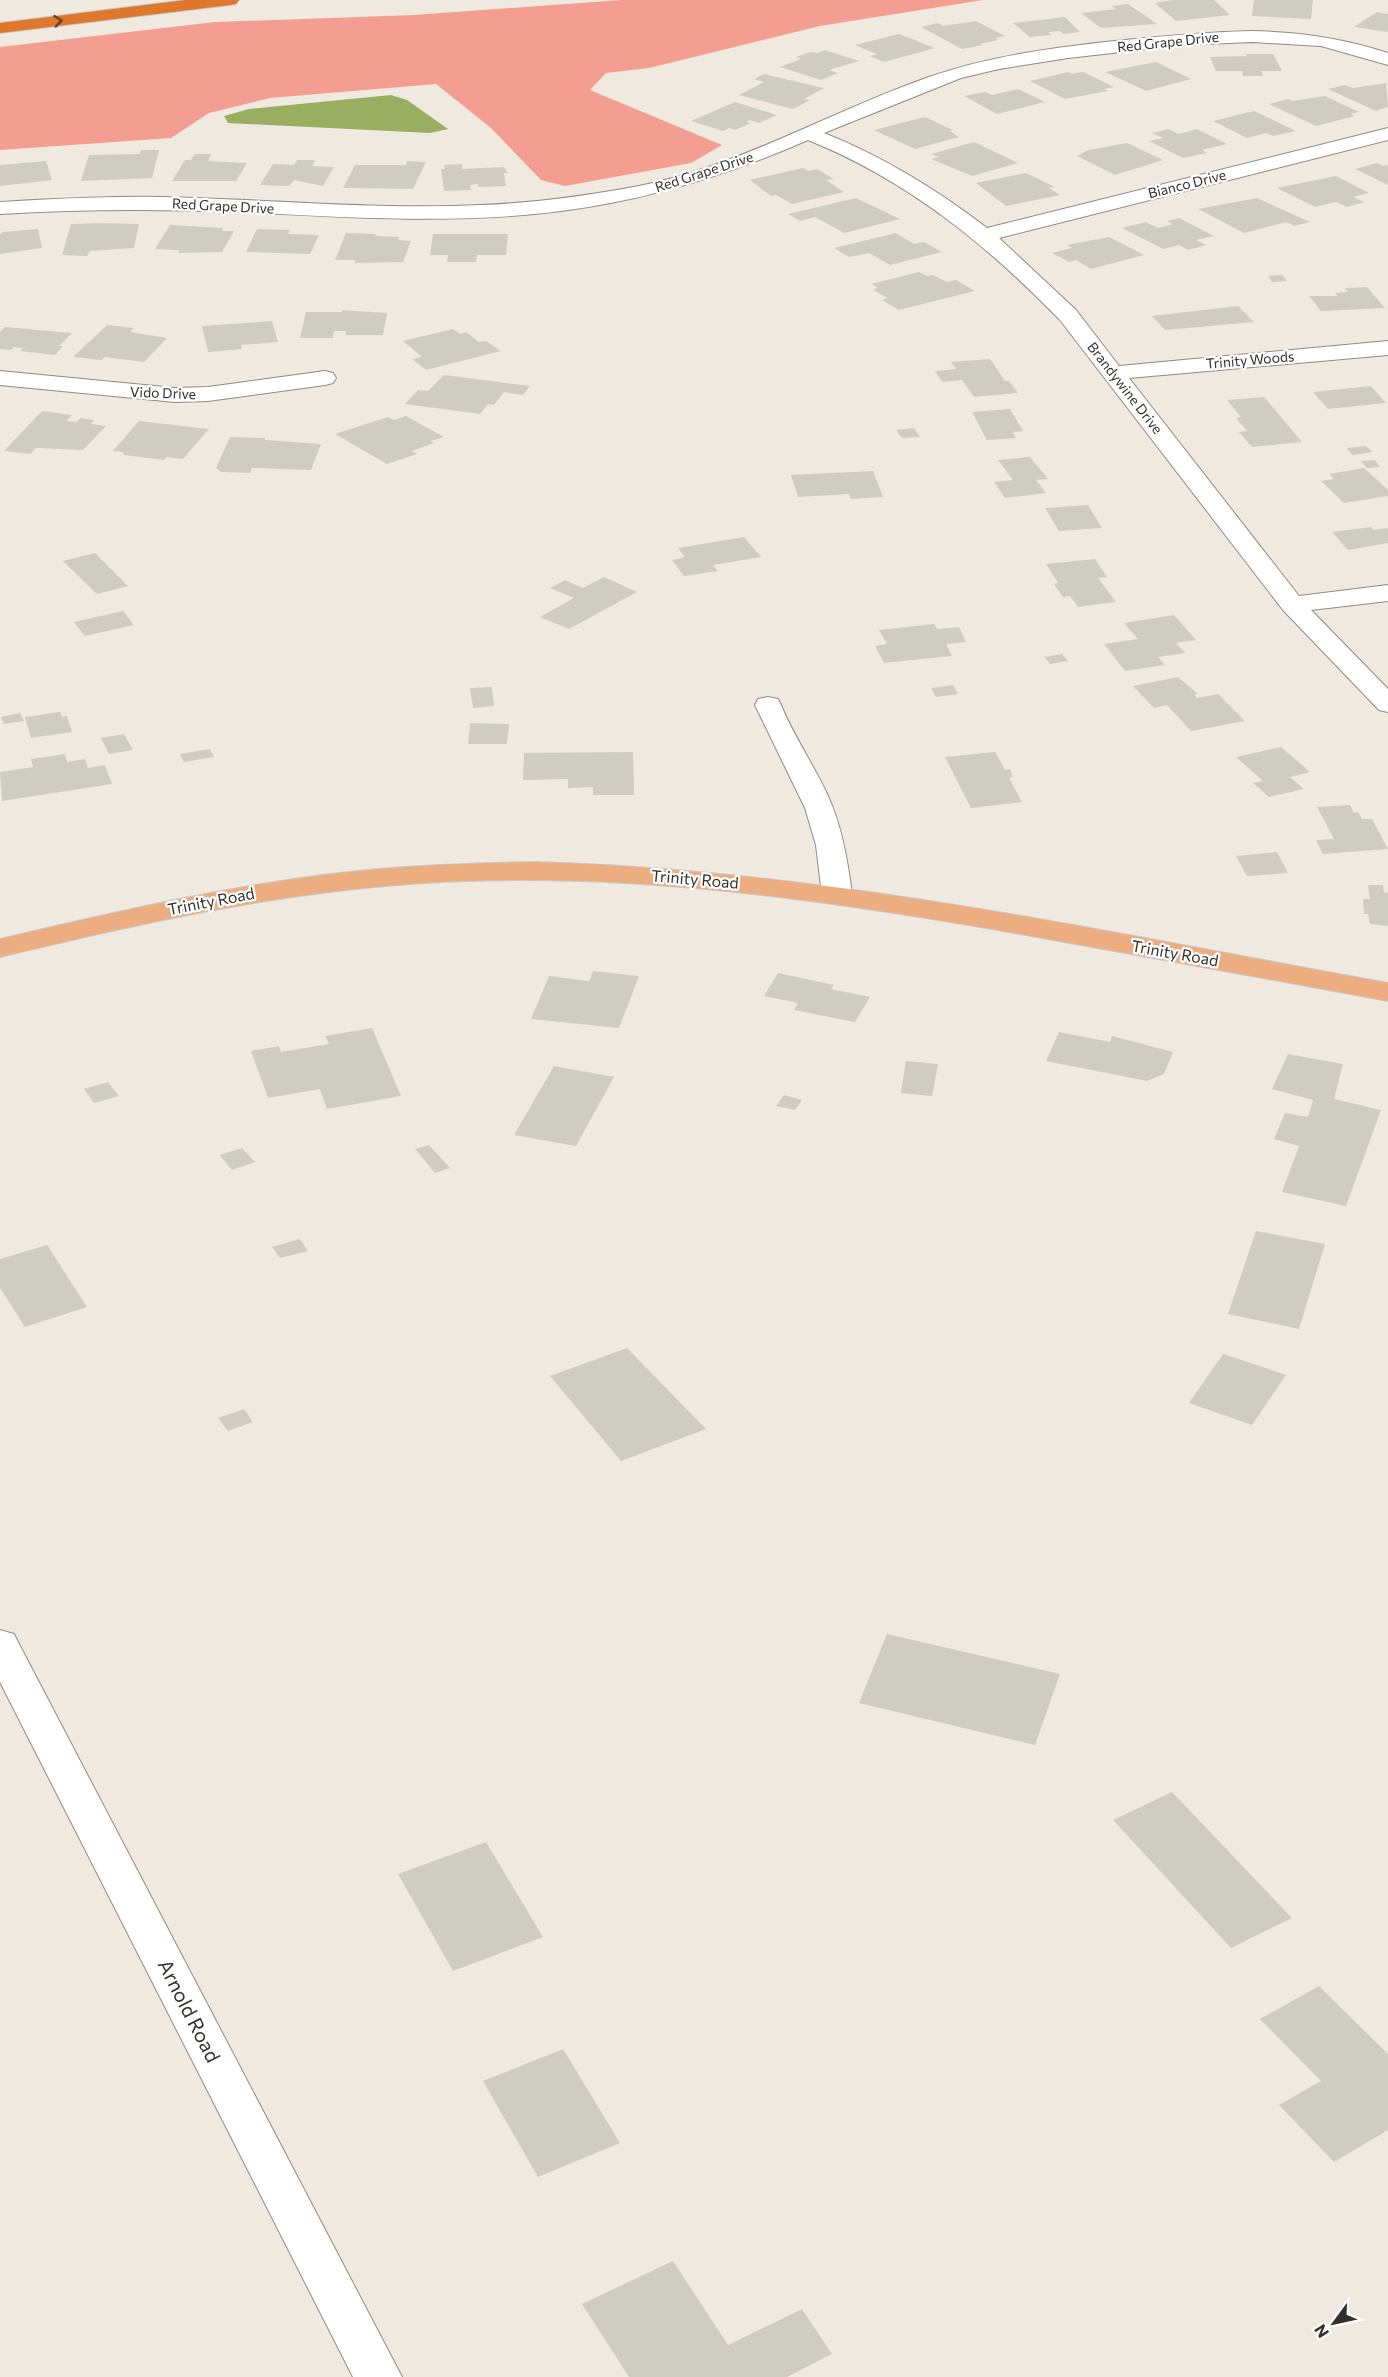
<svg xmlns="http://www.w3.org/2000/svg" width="1388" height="2377" font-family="Commissioner,sans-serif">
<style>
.forest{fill:#f39e91}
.water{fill:#9aae61}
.building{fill:#cfcdc3}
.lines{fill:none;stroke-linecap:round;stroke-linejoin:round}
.minor-casing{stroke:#908a81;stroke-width:2}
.major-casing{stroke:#cac9c8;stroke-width:2}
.highway-casing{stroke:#cac9c8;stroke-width:2}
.minor{fill:#fff;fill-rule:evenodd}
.major{fill:#ecad80;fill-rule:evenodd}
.highway{fill:#df772c;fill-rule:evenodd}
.oneway{stroke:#66452c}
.labels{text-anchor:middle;stroke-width:4.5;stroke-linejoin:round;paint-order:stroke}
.far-street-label{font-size:14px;fill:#32302c;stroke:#fff}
.street-label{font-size:16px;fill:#32302c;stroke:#fff}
.near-street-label{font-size:20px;fill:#32302c;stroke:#fff}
</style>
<rect width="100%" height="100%" fill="#f0e9e0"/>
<!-- forest -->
<path class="forest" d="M 622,0 L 983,0 L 820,26 L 649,68 L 606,73 L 590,90 L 722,145 L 691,163 L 565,186 L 541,180 L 491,128 L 436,84 L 270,98 L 209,113 L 171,138 L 0,150 L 0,47 L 215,22 L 414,15 Z"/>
<!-- water -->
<path class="water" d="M 391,95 L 407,100 L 448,129 L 430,133 L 228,123 L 224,116 L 249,109 Z"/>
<!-- building -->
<path class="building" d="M 1173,0 L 1214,0 L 1230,15 L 1176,21 L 1155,3 Z
M 1254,0 L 1313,0 L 1311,19 L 1252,16 Z
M 1128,4 L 1157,24 L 1101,28 L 1081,13 L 1116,9 L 1112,6 Z
M 1377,12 L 1388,14 L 1388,32 L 1354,27 Z
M 1065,17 L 1080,32 L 1063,34 L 1060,31 L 1048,32 L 1052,35 L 1030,37 L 1013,23 Z
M 976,21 L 1005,36 L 995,38 L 998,40 L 980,44 L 983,45 L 962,49 L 921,27 L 938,23 L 943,26 Z
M 899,34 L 935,48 L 884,62 L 870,56 L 877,54 L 855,45 Z
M 825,50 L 859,61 L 829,70 L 838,73 L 821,80 L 780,67 L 801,59 L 796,57 L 811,52 L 817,53 Z
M 1245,54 L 1273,54 L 1282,71 L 1261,71 L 1263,76 L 1243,76 L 1242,71 L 1216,71 L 1210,57 L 1247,56 Z
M 1156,62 L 1191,79 L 1146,91 L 1105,72 Z
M 1068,72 L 1072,74 L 1083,72 L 1114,87 L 1104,89 L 1108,91 L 1065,99 L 1030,81 Z
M 764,74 L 789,80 L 824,88 L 804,99 L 810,100 L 793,109 L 739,95 L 764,82 L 754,79 Z
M 1386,83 L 1388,107 L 1376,111 L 1328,89 L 1345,85 L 1353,88 Z
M 1018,89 L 1045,102 L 997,114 L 964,96 L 985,92 L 992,95 Z
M 1325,96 L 1359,112 L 1350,114 L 1355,116 L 1316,126 L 1269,104 L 1288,99 L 1292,101 Z
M 735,102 L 777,115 L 759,123 L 750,120 L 746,122 L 751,123 L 735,130 L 729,128 L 723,131 L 691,121 Z
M 1254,111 L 1296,131 L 1273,136 L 1266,133 L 1247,138 L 1213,121 Z
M 925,117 L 953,130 L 950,131 L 959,137 L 915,149 L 874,130 Z
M 1169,129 L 1179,134 L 1197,129 L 1227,144 L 1202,150 L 1207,153 L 1183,158 L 1149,141 L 1163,138 L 1152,133 Z
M 974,142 L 1018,163 L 972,176 L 931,159 L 939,157 L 931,154 Z
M 1127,143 L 1163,160 L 1115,175 L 1077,156 L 1088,150 Z
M 141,150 L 159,150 L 152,178 L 81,181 L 89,155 L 140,154 Z
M 195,154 L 211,154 L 208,161 L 247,163 L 236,181 L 172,181 L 185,160 L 191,160 Z
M 297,160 L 315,160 L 312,166 L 334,167 L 323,186 L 294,180 L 289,186 L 260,185 L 273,164 L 294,165 Z
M 46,161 L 52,180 L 0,186 L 0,165 Z
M 407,161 L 426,162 L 413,189 L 343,188 L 355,165 L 406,165 Z
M 1377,163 L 1383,166 L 1388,165 L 1388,185 L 1355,169 Z
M 462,164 L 462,169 L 504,167 L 508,173 L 504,173 L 506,186 L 478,187 L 478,184 L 470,185 L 471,190 L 444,191 L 441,169 L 445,169 L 444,165 Z
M 803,168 L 808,171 L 817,169 L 834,179 L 826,180 L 844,192 L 792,204 L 776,195 L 771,196 L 750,180 Z
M 1026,173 L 1055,187 L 1049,188 L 1060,195 L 1006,206 L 976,183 Z
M 1336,176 L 1369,193 L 1353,197 L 1365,202 L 1347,207 L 1336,202 L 1315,207 L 1277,188 Z
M 856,198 L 900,219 L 844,233 L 815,217 L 800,221 L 788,214 Z
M 1257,198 L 1310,222 L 1294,226 L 1286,222 L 1244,233 L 1198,209 Z
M 1179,218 L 1214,236 L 1196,240 L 1206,245 L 1188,250 L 1179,245 L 1163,249 L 1122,228 L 1146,222 L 1158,228 L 1173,224 L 1167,221 Z
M 101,223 L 139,224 L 134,248 L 90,251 L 87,256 L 62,255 L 71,224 Z
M 170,225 L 223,228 L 222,231 L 234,231 L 222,252 L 181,253 L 178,253 L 179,250 L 155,249 Z
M 38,229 L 42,248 L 0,254 L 0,234 L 3,232 Z
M 257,229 L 290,230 L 288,234 L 319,235 L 310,254 L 246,252 Z
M 346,233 L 376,234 L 375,236 L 399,237 L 398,240 L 411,241 L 403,262 L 355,263 L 355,260 L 335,260 Z
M 896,233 L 914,244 L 924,242 L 942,252 L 890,265 L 869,253 L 849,257 L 834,248 Z
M 433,234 L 508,234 L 506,255 L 477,255 L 476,262 L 447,262 L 448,255 L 430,255 Z
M 1109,237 L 1144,255 L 1091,269 L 1076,260 L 1069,262 L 1052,253 L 1072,248 L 1067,245 Z
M 919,272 L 927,276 L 933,275 L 947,282 L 956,280 L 975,291 L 899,310 L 882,300 L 888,298 L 873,290 L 878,288 L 871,284 Z
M 1282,275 L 1287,281 L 1272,282 L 1268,276 Z
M 1367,287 L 1385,308 L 1321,311 L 1309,296 L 1338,296 L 1335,293 L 1348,292 L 1345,288 Z
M 1238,306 L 1254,322 L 1165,330 L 1152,316 Z
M 342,310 L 387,313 L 383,335 L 346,335 L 346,331 L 334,331 L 333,338 L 300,338 L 306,312 L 342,312 Z
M 272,321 L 278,342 L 241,345 L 242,349 L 208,352 L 202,326 Z
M 107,325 L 134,328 L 130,332 L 167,338 L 144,362 L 105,357 L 102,360 L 73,357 Z
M 5,327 L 72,333 L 59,346 L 63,346 L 55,355 L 20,351 L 23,348 L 14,347 L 11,350 L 0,349 L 0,332 Z
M 453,329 L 460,334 L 466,332 L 479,342 L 486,341 L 501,351 L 426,370 L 412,359 L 422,357 L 403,341 Z
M 990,359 L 1005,381 L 1009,381 L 1018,393 L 974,397 L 962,380 L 942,382 L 935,371 L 956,369 L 951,362 Z
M 444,375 L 530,386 L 523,395 L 504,392 L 494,405 L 488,404 L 480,414 L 405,404 L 418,390 L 428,391 Z
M 1371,386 L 1386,403 L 1328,409 L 1313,392 Z
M 1264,397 L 1302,442 L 1252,447 L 1239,432 L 1247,431 L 1236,418 L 1241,417 L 1227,400 Z
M 1010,409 L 1023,431 L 1013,432 L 1016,438 L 987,440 L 972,412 Z
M 42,411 L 72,415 L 66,421 L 77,422 L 80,418 L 94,420 L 91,424 L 106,426 L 83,450 L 36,448 L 30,454 L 4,451 Z
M 406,416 L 444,437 L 430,441 L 434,443 L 412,451 L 417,454 L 387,464 L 335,434 L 388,417 L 394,420 Z
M 139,421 L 209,429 L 183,459 L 166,457 L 164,460 L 124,455 L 123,452 L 113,451 Z
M 914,428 L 920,437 L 902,438 L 896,430 Z
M 230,437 L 265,438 L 265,440 L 321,444 L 311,470 L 252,468 L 250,473 L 221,472 L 216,468 Z
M 1366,446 L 1373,452 L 1353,455 L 1346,448 Z
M 1030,457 L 1048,479 L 1036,480 L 1046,493 L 1005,498 L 994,482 L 1013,480 L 998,460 Z
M 1375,460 L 1380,467 L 1367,468 L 1361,461 Z
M 1364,468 L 1388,490 L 1388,496 L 1344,503 L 1321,481 L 1334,479 L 1329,474 Z
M 873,471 L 883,497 L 851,499 L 849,494 L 798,497 L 791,475 Z
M 1088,505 L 1102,528 L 1059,531 L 1045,508 Z
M 1371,527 L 1374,530 L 1388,528 L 1388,543 L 1348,550 L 1332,532 Z
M 744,537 L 761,557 L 713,565 L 718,571 L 684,576 L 672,560 L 685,557 L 678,548 Z
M 95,553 L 128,586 L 97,594 L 63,561 Z
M 1095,559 L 1107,577 L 1098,578 L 1116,602 L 1078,607 L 1070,596 L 1063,597 L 1054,584 L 1058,583 L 1046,564 Z
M 604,577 L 637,592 L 569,629 L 540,617 L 574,598 L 550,588 L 565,580 L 583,588 Z
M 123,611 L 134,625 L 85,636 L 74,622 Z
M 1174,615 L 1196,640 L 1176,643 L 1185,653 L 1158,657 L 1165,665 L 1125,671 L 1104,644 L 1138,639 L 1124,623 Z
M 934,624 L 937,629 L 959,627 L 966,642 L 946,644 L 952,656 L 884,663 L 875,646 L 887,644 L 879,630 Z
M 1062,654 L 1068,661 L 1050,664 L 1044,657 Z
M 1178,677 L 1198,694 L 1194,695 L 1197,698 L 1218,694 L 1245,721 L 1191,731 L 1167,705 L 1154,708 L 1133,686 Z
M 953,685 L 958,694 L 936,697 L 931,688 Z
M 492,687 L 494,706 L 473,708 L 470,688 Z
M 60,712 L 62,717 L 67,716 L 72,732 L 31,738 L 25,717 Z
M 20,713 L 24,721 L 4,724 L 1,717 Z
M 470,723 L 509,724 L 507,744 L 468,744 Z
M 124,734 L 133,750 L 109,754 L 101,738 Z
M 1281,747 L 1310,772 L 1290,777 L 1304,789 L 1269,797 L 1253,783 L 1263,781 L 1236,757 Z
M 210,749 L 214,757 L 184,762 L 180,754 Z
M 633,752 L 634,795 L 593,795 L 593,787 L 568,788 L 568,779 L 523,780 L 524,753 Z
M 995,752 L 1005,770 L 1010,769 L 1013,777 L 1009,778 L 1022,802 L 971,808 L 945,757 Z
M 65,754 L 67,762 L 85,759 L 88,768 L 105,765 L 112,784 L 2,801 L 0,772 L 33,767 L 31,759 Z
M 1350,805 L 1354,813 L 1358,812 L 1362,819 L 1372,819 L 1388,849 L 1323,854 L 1316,840 L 1334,839 L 1317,807 Z
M 1277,852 L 1288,873 L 1247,876 L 1236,856 Z
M 1368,885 L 1383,885 L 1384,892 L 1388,893 L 1388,926 L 1370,924 L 1368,914 L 1364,914 L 1363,899 L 1370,899 Z
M 593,971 L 639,976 L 619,1028 L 531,1019 L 549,976 L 589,981 Z
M 778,973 L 834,985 L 831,989 L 870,997 L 855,1022 L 794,1010 L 798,1003 L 764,996 Z
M 372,1028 L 401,1096 L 327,1109 L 320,1089 L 268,1098 L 251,1051 L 279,1046 L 281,1052 L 329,1044 L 325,1036 Z
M 1059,1032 L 1110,1042 L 1112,1036 L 1173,1052 L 1164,1074 L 1147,1081 L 1046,1061 Z
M 1288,1054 L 1343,1064 L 1334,1099 L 1381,1110 L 1346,1206 L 1282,1192 L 1299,1146 L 1274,1139 L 1285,1113 L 1308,1117 L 1313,1100 L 1272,1089 Z
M 906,1061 L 938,1064 L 932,1096 L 901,1093 Z
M 554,1066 L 614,1077 L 576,1146 L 514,1135 Z
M 108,1082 L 119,1096 L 94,1103 L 84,1089 Z
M 784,1095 L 802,1100 L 795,1110 L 776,1106 Z
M 429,1145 L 450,1168 L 435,1173 L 415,1149 Z
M 242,1148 L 255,1162 L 232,1170 L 220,1155 Z
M 1256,1231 L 1325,1244 L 1299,1329 L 1228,1314 Z
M 300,1239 L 308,1251 L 280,1258 L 272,1247 Z
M 47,1245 L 87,1307 L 25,1327 L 0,1288 L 0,1259 Z
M 627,1348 L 706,1429 L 621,1461 L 550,1376 Z
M 1223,1354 L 1286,1375 L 1252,1425 L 1189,1403 Z
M 244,1409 L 253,1422 L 228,1431 L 218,1418 Z
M 887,1634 L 1060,1674 L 1035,1745 L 859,1703 Z
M 1172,1792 L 1292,1918 L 1231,1948 L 1113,1820 Z
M 486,1842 L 543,1937 L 453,1971 L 398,1874 Z
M 1319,1986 L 1388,2054 L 1388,2130 L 1334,2162 L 1279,2105 L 1321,2081 L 1260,2019 Z
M 563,2049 L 620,2143 L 538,2177 L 483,2081 Z
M 673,2261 L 728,2345 L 802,2309 L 832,2354 L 787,2377 L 629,2377 L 582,2304 Z"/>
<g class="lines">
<defs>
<path id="minor" d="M 1252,31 C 1299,32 1343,38 1388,53 L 1388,65 L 1321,46 L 1252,42 L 1183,45 L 1068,58 L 999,69 L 961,78 L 824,133 C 884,157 936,189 987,228 L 1388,128 L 1388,140 L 999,238 L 1076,310 L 1119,366 L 1388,341 L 1388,355 L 1129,378 L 1299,596 L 1388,585 L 1388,601 L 1311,610 L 1388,689 L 1388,712 L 1379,710 L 1283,610 L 1060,320 C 986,244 907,180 808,140 C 728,175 647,200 561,211 C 455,225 346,217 240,212 C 159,209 80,209 0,214 L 0,202 C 54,199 107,196 160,197 C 267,199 375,210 481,205 C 533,203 584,196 634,187 C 737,168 831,111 929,77 C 986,57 1045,49 1105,42 C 1154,37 1203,32 1252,31 Z
M 0,371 L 175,388 L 208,387 L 325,371 L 333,373 L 336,378 L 333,383 L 325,385 L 208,401 L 175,402 L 0,385 Z
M 768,697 L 778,699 L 781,705 C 794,737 814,765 828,796 C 842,827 848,861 852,895 L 847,901 L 837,904 L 827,901 L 822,895 L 816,845 L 805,808 L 755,705 L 758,699 Z
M 0,1630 L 14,1634 L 19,1644 L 402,2377 L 353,2377 L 0,1682 Z"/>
<path id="major" d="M 536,862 C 824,870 1105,932 1388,983 L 1388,1001 C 1256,977 1124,952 992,929 C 818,899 643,875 466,881 C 308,886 153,920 0,957 L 0,939 C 115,912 231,885 349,872 C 411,865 473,863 536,862 Z"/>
<path id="highway" d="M 186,0 L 239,0 L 236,4 L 230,5 L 0,33 L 0,23 Z"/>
</defs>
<!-- minor casing -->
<use href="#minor" class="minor-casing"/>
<!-- major casing -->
<use href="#major" class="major-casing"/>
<!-- highway casing -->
<use href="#highway" class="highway-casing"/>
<!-- minor -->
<use href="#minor" class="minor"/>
<!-- major -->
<use href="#major" class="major"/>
<!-- highway -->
<use href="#highway" class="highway"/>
</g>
<!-- one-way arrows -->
<defs><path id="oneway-chevron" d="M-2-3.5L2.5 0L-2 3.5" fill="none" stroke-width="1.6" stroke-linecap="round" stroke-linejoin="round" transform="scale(1.5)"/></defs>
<use class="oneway" href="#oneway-chevron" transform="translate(58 21) rotate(-7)"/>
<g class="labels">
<!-- far-street labels -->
<g class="far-street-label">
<text transform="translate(1168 42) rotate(-6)" y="5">Red Grape Drive</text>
<text transform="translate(704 172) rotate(-18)" y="5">Red Grape Drive</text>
<text transform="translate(1187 184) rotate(-14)" y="5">Bianco Drive</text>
<text transform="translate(223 206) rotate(3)" y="5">Red Grape Drive</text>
<text transform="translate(1250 360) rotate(-5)" y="5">Trinity Woods</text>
<text transform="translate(1125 388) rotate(52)" y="5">Brandywine Drive</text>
<text transform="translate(163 393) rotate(2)" y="5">Vido Drive</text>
</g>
<!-- street labels -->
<g class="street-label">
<text transform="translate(695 879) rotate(5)" y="6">Trinity Road</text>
<text transform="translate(211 901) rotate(-11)" y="6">Trinity Road</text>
<text transform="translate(1175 953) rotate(10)" y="6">Trinity Road</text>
</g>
<!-- near-street labels -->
<g class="near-street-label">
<text transform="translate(189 2011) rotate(63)" y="7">Arnold Road</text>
</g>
</g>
<!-- north arrow -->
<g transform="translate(1334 2323) rotate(237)" stroke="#ffffff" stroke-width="4.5" paint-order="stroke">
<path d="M0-4.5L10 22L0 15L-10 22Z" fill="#32302c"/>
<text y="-9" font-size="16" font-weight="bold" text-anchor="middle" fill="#32302c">N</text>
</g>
</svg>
